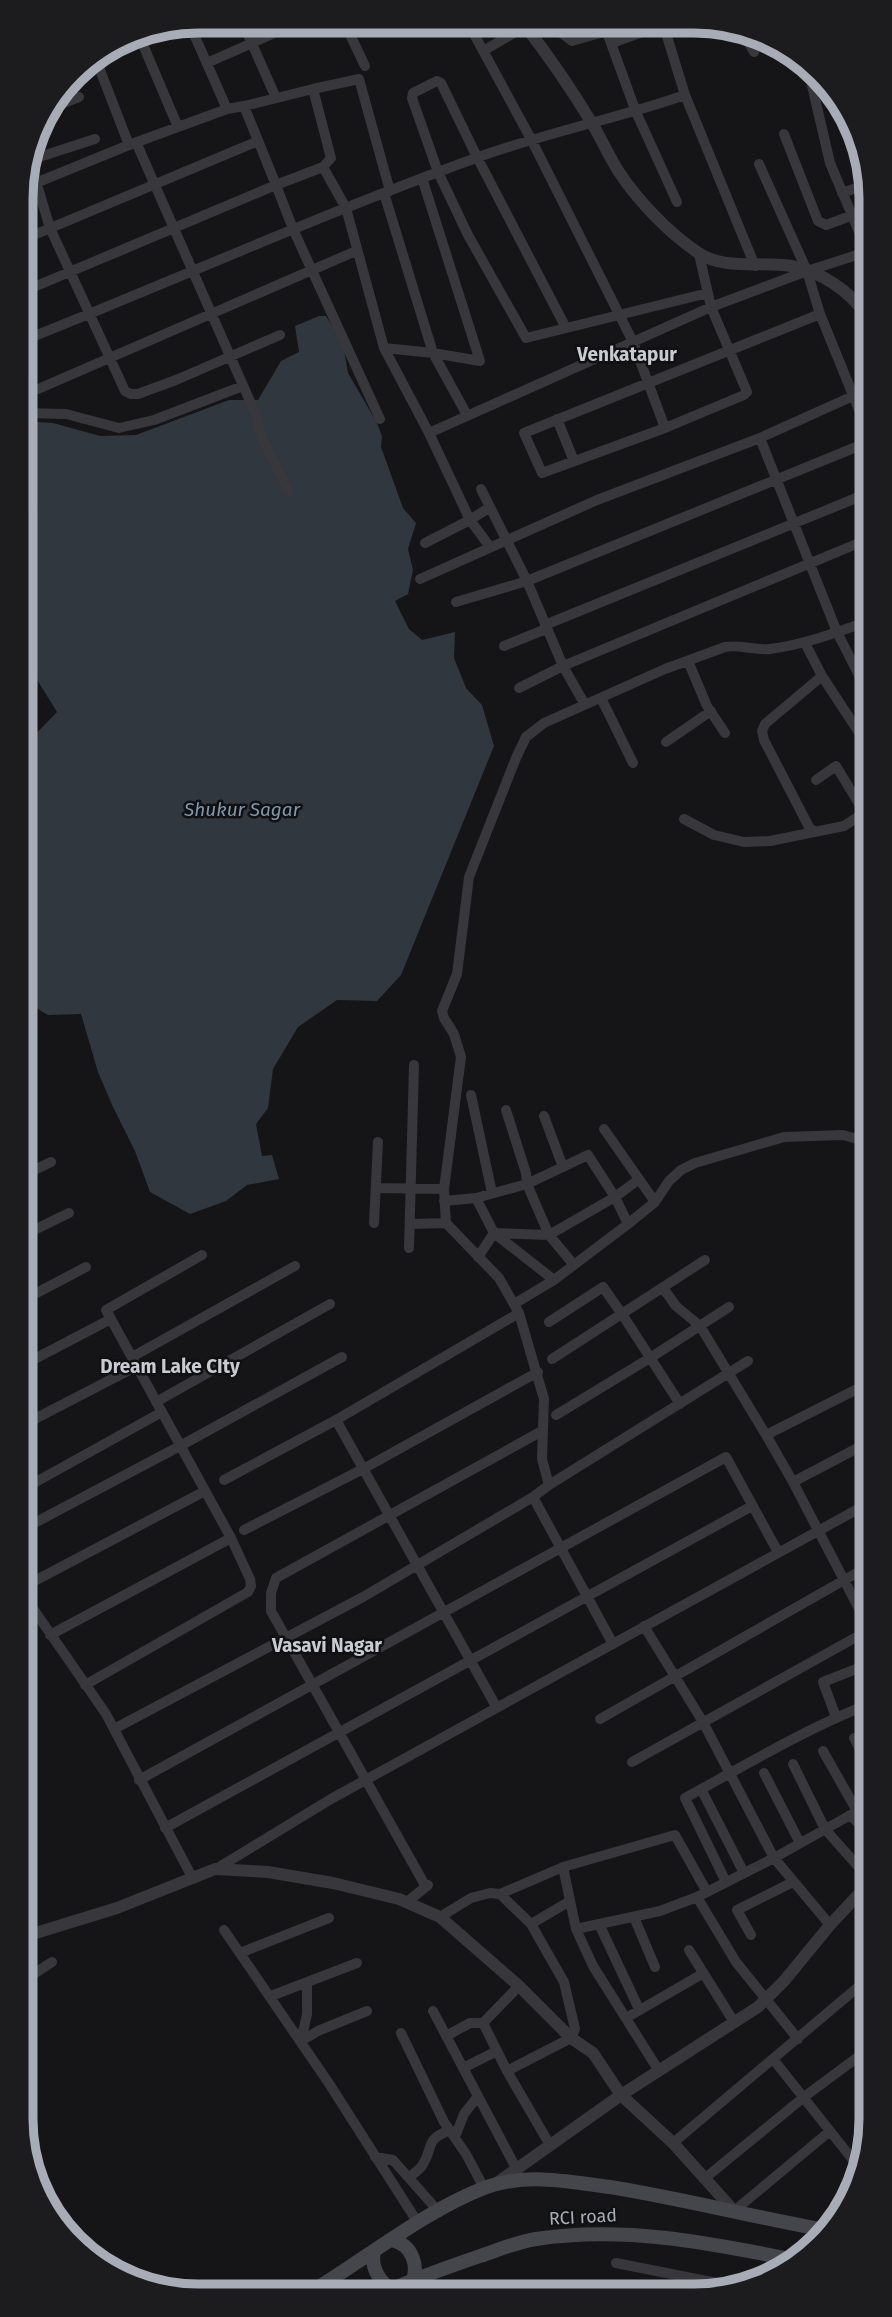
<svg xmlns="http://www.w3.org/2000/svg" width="892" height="2317" font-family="'Fira Sans',sans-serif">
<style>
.water{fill:#30373f}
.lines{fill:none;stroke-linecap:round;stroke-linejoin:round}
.minor{stroke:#37373c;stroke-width:10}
.tertiary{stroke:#37373c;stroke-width:12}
.secondary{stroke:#45464b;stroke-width:14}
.labels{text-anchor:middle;stroke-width:5;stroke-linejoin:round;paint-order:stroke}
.street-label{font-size:18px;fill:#a8acb6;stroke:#101012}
.neighbourhood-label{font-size:19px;font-weight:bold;fill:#c9cbd2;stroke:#101012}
.water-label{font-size:19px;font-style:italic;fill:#8398ae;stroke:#101012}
.rim{fill:none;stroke:#a8acb6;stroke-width:9}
</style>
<rect width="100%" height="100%" fill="#151517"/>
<!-- water -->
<path class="water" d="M 319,316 L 326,316 L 343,344 L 348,373 L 377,423 L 382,436 L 381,447 L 403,508 L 416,523 L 408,549 L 413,570 L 408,594 L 395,601 L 409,629 L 422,640 L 455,632 L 454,658 L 466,688 L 482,705 L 494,746 L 401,975 L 377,1001 L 337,1000 L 298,1027 L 273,1069 L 268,1108 L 256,1124 L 262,1156 L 272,1155 L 279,1179 L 247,1185 L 226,1201 L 190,1214 L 150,1192 L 135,1151 L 113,1107 L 98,1072 L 81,1014 L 48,1015 L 24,1001 L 23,747 L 57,712 L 23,657 L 22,421 L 53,423 L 100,436 L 136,435 L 229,400 L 258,400 L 281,361 L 299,352 L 295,326 Z"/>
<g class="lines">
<!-- minor -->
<path class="minor" d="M 242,21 L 276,98
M 344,22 L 365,66
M 468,23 L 531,139 L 633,342 L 665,428 L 542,473 L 524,433 L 820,314
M 556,23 L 560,32 L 572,41 L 607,31
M 604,24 L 636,112 L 677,202
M 743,32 L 754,52
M 138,33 L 178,127
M 612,43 L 656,27 L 662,28 L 666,33 L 685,95
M 483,51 L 526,26
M 95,57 L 129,145
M 207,63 L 299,22
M 807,64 L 830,163 L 865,246
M 313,89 L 359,79 L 390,191
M 244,106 L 313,89 L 331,158 L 323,167 L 276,185 L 293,229 L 380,419
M 48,109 L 79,97
M 784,134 L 818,221 L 826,225 L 853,215
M 136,142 L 256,415 L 263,440 L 289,491
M 29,158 L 50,228 L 125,391 L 131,394 L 138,394 L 176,380 L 280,335
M 30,160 L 95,139
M 759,164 L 807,271 L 820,314 L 866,427
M 323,167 L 346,208 L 384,348
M 422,178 L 480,361 L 433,353 L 384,348 L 429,433 L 470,520 L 490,547
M 21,189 L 129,145 L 227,109
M 384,193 L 433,353 L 467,415
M 842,193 L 865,185
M 22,240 L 258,141
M 22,292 L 276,185 L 244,106 L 227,109 L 189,23
M 566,328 L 477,157 L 441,83 L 437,81 L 413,93 L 412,98 L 438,172 L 468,235 L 526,338 L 708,293
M 22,341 C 173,281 322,214 476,158 C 544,133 616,119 685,95 L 755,266
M 22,396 L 356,251
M 22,413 L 66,414 L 119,428 L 154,420 L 243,386
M 557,419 L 574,461
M 665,428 L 744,395 L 747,392 L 711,307 L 699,254
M 429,433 L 711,307 L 807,271 L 860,254 L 865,249
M 760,438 L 837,632 L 867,691
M 481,489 L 527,581 L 563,666 L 584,703
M 425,543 L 470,520 L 490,507
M 420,579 L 597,500 L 760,438 L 853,396
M 456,602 L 527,581 L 866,443
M 545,625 L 866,494
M 805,643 L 822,676 L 765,724 L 762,731 L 764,740 L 809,827 L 814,832
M 504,646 L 546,629
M 688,661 L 707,706 L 725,733
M 822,676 L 860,734
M 519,688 L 563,666 L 866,540
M 601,698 L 633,763
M 666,742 L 711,711
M 816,780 L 836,766 L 864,812
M 684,819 L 714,835 L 744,842 L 770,841 L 844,826 L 867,811
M 471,1095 L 492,1193
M 24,1110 L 25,1109
M 506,1110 L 526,1173 L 527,1184 L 588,1155 L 615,1197 L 628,1224
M 544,1116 L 563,1167
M 604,1129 L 655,1202
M 24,1175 L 51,1162
M 376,1188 L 444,1189
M 476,1198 L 494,1233 L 554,1280
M 444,1201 L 476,1198 L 527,1184 L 549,1235 L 574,1265
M 374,1223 L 378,1142
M 411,1224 L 446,1223
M 24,1235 L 69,1213
M 409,1248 L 414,1065
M 478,1257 L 494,1233 L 549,1235 L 615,1197 L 638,1180
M 663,1288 L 676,1306 L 700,1326 L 766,1435
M 25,1299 L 86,1267
M 514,1304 L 554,1280 L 628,1224 L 655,1202 L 669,1181 L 681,1170 L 695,1163 L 784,1137 L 843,1135 L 868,1142
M 549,1322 L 603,1287 L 622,1314 L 680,1404
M 132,1357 L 295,1266
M 552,1359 L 705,1260
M 25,1364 L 111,1319
M 869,1383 L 766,1435 L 793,1482 L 869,1628
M 156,1402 L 330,1304
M 556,1415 L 650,1358 L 729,1307
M 336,1420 L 497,1708
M 25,1424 L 137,1366
M 224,1480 L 336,1420 L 519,1313
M 793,1482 L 869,1442
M 549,1485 L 748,1361
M 25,1488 L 162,1412
M 25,1528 L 180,1446 L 342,1357
M 244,1530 L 363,1469 L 538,1372
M 25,1586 L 205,1491
M 25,1597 L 106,1714 L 193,1879
M 644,1626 L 703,1722 L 774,1858 L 830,1925
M 50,1635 L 231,1538
M 613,1644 L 533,1497 L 549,1485 L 542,1459 L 544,1399 L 519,1313 L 499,1278 L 446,1223 L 444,1189 L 461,1057 L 454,1034 L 444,1018 L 442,1011 L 457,974 L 469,877 L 516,758 L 526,737 L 544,723 L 665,669 L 725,647 C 740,644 755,651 770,649 C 803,645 834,633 866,622
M 85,1685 L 248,1592 L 251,1586 L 250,1579 L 231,1538 L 106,1310 L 202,1255
M 836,1717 L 823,1682 L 869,1664
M 600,1719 L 869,1566
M 114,1729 L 363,1597 L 533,1497
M 854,1738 L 870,1768
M 823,1751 L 857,1811
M 632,1762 L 869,1630
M 793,1764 L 825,1829 L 870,1880
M 764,1773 L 800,1843
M 139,1780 L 726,1457 L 778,1552
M 701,1789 L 744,1873
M 850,1815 L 870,1834
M 165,1828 L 752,1506
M 563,1867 L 576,1929 L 593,1966 L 659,2071
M 216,1869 L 331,1799 L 869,1503
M 726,1882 L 685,1798 C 746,1765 805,1729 869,1704
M 426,1887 L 271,1611 L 271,1593 L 276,1578 L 542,1431
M 500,1894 L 563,1867 L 675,1835 L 707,1892
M 697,1897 L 736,1962 L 798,2039
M 407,1902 L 428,1885
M 440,1917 L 471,1898 L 490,1893 L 500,1894 L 531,1924 L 564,1982 L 575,2029 L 571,2038 L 507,2071
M 634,1917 L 655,1967
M 531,1924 L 570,1901
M 599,1924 L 639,2009
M 576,1929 L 660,1911 L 697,1897 L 774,1858 L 870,1804
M 224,1930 L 328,2082 L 418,2223
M 751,1935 L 737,1910 L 793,1882
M 689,1950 L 734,2022
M 240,1953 L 329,1918
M 26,1979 L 52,1962
M 519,1986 L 483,2023 L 507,2071 L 550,2145
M 271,1996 L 357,1963
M 433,2011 L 516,2168
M 626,2018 L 702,1974
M 401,2033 L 444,2122 L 466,2154 L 484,2188
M 446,2036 L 470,2023 L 483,2023
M 301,2041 L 318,2031 L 367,2011
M 301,2041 L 307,2014 L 307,1982
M 773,2059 L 830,2131
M 463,2068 L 497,2051
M 455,2137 L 464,2114 L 478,2096
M 673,2143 L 870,1977
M 375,2157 L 393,2160 L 439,2212
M 409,2178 C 413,2174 419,2170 422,2166 C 435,2146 423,2141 450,2130
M 704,2179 L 804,2097 L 870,2048
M 734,2211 L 830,2131 L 861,2170
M 616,2263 L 742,2288"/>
<!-- tertiary -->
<path class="tertiary" d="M 523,23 C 548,55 572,90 593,125 C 602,140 609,157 619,172 C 638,201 668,232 697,252 C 724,271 762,261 791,266 C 820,271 850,291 866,315
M 26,1936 L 117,1908 L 215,1869 L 268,1872 L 333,1883 L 399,1899 L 440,1917 L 519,1986 L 571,2038 L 593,2053 L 621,2095 L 673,2143 L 734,2211
M 494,2185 L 621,2095 L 758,2007 L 784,1981 L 830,1925 L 870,1882"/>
<!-- secondary -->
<path class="secondary" d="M 392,2240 C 413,2245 420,2267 411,2286
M 374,2252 C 370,2268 381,2284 395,2292
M 311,2292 C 367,2258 423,2212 484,2188 C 526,2172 573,2182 616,2188 C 688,2200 758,2218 830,2231
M 385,2292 C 416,2278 448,2267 480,2256 C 498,2250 517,2242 536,2239 C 623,2226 705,2242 790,2259"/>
</g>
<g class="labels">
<!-- street labels -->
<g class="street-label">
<text transform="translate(583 2217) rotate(-3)" y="6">RCI road</text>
</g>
<!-- neighbourhood labels -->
<g class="neighbourhood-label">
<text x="627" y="361">Venkatapur</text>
<text x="170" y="1373">Dream Lake CIty</text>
<text x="327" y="1652">Vasavi Nagar</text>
</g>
<!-- water labels -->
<g class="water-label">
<text x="242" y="816">Shukur Sagar</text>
</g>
</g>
<!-- crop -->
<path d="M0 0H892V2317H0ZM198 33H694A165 165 0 0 1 859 198V2119A165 165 0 0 1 694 2284H198A165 165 0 0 1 33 2119V198A165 165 0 0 1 198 33Z" fill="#1c1c1f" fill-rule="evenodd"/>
<path class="rim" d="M198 33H694A165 165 0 0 1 859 198V2119A165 165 0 0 1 694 2284H198A165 165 0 0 1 33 2119V198A165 165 0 0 1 198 33Z"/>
</svg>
